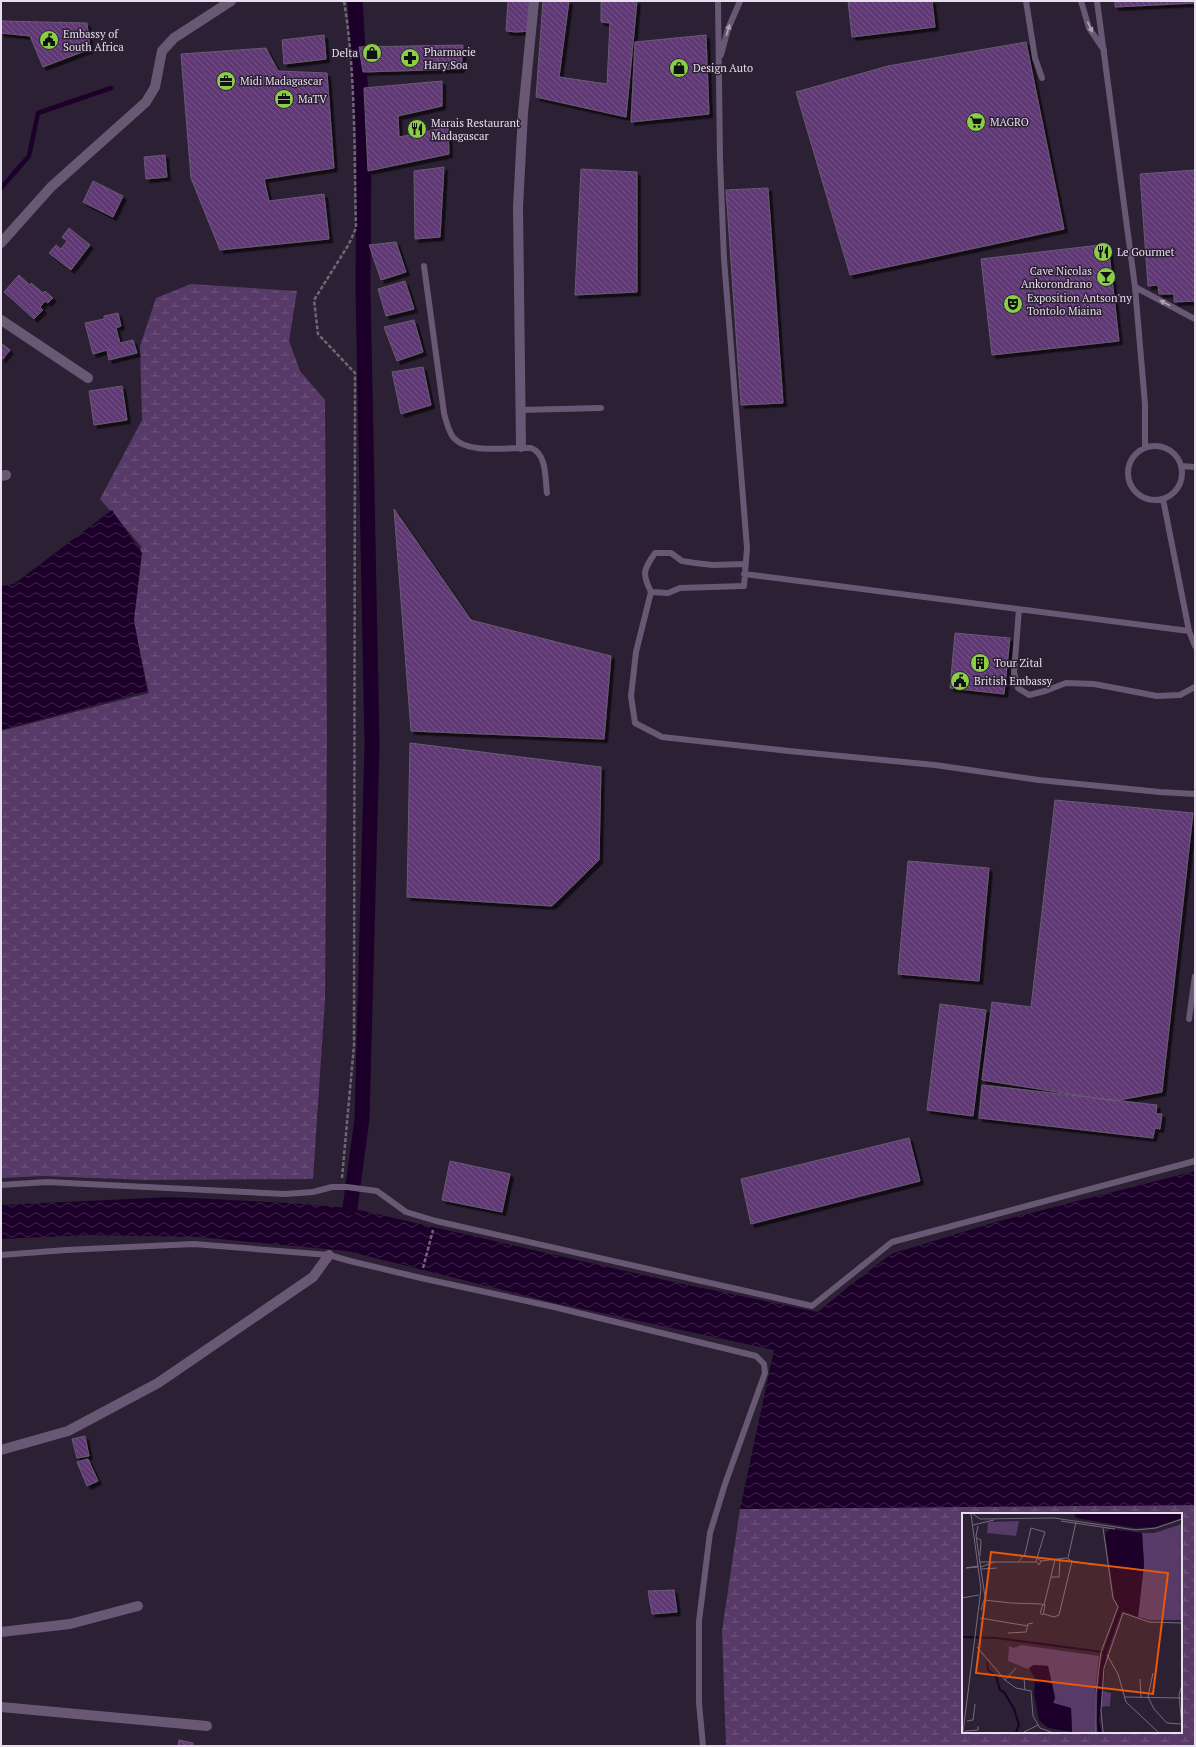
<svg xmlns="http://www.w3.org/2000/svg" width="1196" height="1747" font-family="'PT Serif',serif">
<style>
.wetland{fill:url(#wetland-marsh);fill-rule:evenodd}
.water{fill:url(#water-waves)}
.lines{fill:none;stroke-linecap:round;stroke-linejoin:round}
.stream{stroke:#1c002a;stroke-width:4.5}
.canal{stroke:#1c002a;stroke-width:15}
.building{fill:url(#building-back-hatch);stroke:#695b71;filter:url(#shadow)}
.path{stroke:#706677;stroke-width:2.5;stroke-dasharray:4 2;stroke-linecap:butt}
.service{stroke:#695874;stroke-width:6}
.minor{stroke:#695874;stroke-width:10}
.oneway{fill:#aea2b6}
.labels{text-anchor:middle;stroke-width:3;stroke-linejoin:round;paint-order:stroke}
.poi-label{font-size:11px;fill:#e7dfec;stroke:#2c2034;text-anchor:start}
.inset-river{fill:none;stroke:#1c002a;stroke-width:2}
.inset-road{fill:none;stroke:#776c7e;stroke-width:1}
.view{fill:#e8590c;fill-opacity:0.15;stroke:#e8590c;stroke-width:2}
.inset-edge{fill:none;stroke:#e7dfec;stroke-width:2}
</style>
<defs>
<pattern id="wetland-marsh" width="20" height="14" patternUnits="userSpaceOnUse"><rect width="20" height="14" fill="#573a68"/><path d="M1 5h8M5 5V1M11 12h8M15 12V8" fill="none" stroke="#6f567e"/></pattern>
<pattern id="water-waves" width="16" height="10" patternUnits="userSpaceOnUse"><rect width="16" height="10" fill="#1c002a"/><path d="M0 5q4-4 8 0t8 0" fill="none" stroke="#3d2549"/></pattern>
<pattern id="building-back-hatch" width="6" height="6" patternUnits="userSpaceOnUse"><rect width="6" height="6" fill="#603876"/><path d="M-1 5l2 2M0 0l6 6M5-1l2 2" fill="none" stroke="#77548a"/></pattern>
<filter id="shadow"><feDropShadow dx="3.5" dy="3.5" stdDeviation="0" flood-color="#0009"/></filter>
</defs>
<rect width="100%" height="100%" fill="#2c2034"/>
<!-- wetland -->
<path class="wetland" d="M 191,284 L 297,291 L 289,341 L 300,371 L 325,400 L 327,737 L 325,1000 L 313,1179 L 146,1180 L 43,1176 L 1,1178 L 1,731 L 149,693 L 133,621 L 141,546 L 100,499 L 142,420 L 140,346 L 156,298 Z
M 1195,1505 L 1195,1746 L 726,1746 L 722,1631 L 740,1509 ZM 963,1514 L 1181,1514 L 1181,1732 L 963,1732 Z"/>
<!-- water -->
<path class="water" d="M 112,510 L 142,553 L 134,620 L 147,691 L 1,730 L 1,586 L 14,584 Z
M 1195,1171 L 1195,1505 L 740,1509 L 774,1350 L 555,1303 L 347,1251 L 198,1237 L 88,1235 L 1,1239 L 1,1205 L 171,1197 L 290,1203 L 350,1208 L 678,1283 L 818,1312 L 848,1287 L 891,1254 L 999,1221 Z"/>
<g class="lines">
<!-- stream -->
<path class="stream" d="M 1,188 L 29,156 L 38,113 L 111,88"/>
<!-- canal -->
<path class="canal" d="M 350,1208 L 362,1119 L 372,744 L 363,289 L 364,146 L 355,1"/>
</g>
<!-- building -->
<path class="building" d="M 508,1 L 531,1 L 531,31 L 516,32 L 506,31 Z
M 543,1 L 569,1 L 559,77 L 607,84 L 610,23 L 601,22 L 601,1 L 637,1 L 626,117 L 536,97 Z
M 848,1 L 932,1 L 935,27 L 852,37 Z
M 1115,1 L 1195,1 L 1195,3 L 1115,7 Z
M 1,21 L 87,23 L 90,49 L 43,67 L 30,36 L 1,33 Z
M 324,35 L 326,59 L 284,64 L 282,40 Z
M 706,35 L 709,114 L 631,122 L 635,42 Z
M 1026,42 L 1064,229 L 850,275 L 796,92 L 888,66 Z
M 463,45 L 461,69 L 363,72 L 359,47 Z
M 266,48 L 278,71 L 327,73 L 334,168 L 264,179 L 269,201 L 324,194 L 329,239 L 220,250 L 191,178 L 181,54 Z
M 442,81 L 442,106 L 398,116 L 399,137 L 448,127 L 449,154 L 368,171 L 364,88 Z
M 165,155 L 167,177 L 146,179 L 144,157 Z
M 444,167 L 440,237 L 415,239 L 414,171 Z
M 581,169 L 637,172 L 637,292 L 575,295 Z
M 1195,170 L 1195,301 L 1174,302 L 1174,294 L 1159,294 L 1158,285 L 1148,286 L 1140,174 Z
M 93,181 L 123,196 L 113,217 L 83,202 Z
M 768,188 L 783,403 L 741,405 L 726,190 Z
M 69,228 L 90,245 L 71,270 L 49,253 L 56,245 L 61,249 L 67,241 L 62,237 Z
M 396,242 L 406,272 L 381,280 L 369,245 Z
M 1108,244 L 1119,341 L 992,355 L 981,259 Z
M 19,275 L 30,285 L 31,283 L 43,293 L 45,291 L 53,298 L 48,303 L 45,301 L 40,307 L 43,310 L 34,319 L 4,292 Z
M 405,281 L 414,309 L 386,316 L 378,289 Z
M 118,313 L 121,326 L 116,328 L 120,343 L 133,340 L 137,353 L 109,360 L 107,350 L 93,354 L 85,323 L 104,319 L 104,316 Z
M 414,320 L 423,352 L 397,361 L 384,327 Z
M 2,344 L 10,350 L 3,359 L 1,358 Z
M 423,367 L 431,405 L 401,414 L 392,372 Z
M 122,386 L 127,420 L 94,425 L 89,391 Z
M 394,509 L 471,620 L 611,656 L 604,739 L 411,731 Z
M 955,633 L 1010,638 L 1004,694 L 950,688 Z
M 410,743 L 601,767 L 599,860 L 552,906 L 407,897 Z
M 1055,800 L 1193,813 L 1162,1092 L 1114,1101 L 982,1080 L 992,1002 L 1031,1007 Z
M 908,861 L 989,868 L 979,981 L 898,974 Z
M 940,1004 L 986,1010 L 973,1116 L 927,1110 Z
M 982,1085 L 1157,1105 L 1156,1114 L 1162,1114 L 1160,1129 L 1155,1128 L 1153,1138 L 979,1118 Z
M 909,1138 L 920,1181 L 751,1224 L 741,1179 Z
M 450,1161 L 510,1174 L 502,1212 L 442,1200 Z
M 85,1436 L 89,1456 L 77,1458 L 72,1439 Z
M 88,1459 L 98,1481 L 87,1486 L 77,1462 Z
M 674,1590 L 677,1612 L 652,1614 L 648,1591 Z
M 179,1740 L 193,1743 L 193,1746 L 178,1746 Z"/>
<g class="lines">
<!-- path -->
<path class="path" d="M 342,1178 L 354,1045 L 355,373 L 318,334 L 314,300 L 349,244 L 356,228 C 354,154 356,74 344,1
M 423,1268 L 433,1230"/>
<!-- service -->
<path class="service" d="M 718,1 L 720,159 L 724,259 L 747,548 L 744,586 L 680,588 L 668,593 L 651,592 C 642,574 643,570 655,553 L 671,553 L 682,561 L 695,563 L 713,565 L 744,564
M 1026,1 L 1035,58 L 1042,78
M 1081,1 L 1089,28 L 1104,50
M 1097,1 L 1135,287 L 1145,404 L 1145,447
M 721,55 L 728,29 L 740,1
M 424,266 L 444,413 C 446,421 448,430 453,437 C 467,455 510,447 531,448 C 547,454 545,478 547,493
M 1135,287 L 1195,319
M 520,410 L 601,408
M1128 473a27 27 0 1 1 54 0a27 27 0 1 1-54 0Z
M 1181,466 L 1195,467
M 1163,499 L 1189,631 L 1195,646
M 744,574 L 1189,631
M 651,592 L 636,652 L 631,696 L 635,723 L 662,737 L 789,751 L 935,765 L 1039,780 L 1160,792 L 1195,794
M 1019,609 L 1014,672 L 1018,688 L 1029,695 L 1045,691 L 1066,683 L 1094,684 L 1157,696 L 1180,695 L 1195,687
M 1189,1019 L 1195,976
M 1,1185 L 47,1182 L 285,1194 L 313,1192 L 332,1187 L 347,1187 L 377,1191 L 406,1212 L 436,1221 L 812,1306 L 892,1242 L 1195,1161
M 1,1255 L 66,1250 L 194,1244 L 329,1255 L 350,1261 L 421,1278 L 554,1307 L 756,1356 L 764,1364 L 765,1373 L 725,1484 L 710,1533 L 699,1621 L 699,1703 L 703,1746"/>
<!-- minor -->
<path class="minor" d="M 1,243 L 51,187 L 146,102 L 155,87 L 162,51 L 174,38 L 231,1
M 1,320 L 88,378
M 521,447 L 518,207 L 523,113 L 534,1
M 1,476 L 6,475
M 1,1450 L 68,1431 L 158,1383 L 313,1277 L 329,1255
M 1,1632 L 70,1624 L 138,1606
M 1,1707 L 207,1726"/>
</g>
<!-- one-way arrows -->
<defs><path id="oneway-solid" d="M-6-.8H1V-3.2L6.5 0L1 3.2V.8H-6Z"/></defs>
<g class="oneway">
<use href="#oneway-solid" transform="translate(1090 27) rotate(65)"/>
<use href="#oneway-solid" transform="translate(728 30) rotate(-73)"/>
<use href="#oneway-solid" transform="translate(1165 303) rotate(-152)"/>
</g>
<!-- icons -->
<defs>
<symbol id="civic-disc" viewBox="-11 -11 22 22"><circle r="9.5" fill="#8ace47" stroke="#2c2034"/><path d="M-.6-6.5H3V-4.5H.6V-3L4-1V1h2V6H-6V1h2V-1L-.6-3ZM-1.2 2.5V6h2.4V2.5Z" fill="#111"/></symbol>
<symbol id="shop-disc" viewBox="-11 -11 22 22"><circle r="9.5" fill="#8ace47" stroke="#2c2034"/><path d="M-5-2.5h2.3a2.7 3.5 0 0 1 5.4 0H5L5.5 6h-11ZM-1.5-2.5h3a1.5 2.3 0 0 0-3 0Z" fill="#111"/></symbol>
<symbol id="pharmacy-disc" viewBox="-11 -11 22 22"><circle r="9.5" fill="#8ace47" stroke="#2c2034"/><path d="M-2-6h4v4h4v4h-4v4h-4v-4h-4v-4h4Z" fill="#111"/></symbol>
<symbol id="office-disc" viewBox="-11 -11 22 22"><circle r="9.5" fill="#8ace47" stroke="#2c2034"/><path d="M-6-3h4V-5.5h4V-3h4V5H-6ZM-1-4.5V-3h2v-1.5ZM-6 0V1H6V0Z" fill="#111"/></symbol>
<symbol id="supermarket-disc" viewBox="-11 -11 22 22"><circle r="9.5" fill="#8ace47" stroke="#2c2034"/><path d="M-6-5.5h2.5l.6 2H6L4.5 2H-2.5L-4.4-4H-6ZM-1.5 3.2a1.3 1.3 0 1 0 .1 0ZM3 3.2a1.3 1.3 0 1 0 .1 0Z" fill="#111"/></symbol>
<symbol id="restaurant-disc" viewBox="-11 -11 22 22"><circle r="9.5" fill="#8ace47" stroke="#2c2034"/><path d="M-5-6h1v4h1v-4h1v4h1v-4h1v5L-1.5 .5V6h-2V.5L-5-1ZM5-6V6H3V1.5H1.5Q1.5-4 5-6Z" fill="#111"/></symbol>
<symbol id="bar-disc" viewBox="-11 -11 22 22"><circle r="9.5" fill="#8ace47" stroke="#2c2034"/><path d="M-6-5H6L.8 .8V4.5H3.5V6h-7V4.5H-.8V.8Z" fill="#111"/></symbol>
<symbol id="theatre-disc" viewBox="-11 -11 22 22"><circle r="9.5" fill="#8ace47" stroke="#2c2034"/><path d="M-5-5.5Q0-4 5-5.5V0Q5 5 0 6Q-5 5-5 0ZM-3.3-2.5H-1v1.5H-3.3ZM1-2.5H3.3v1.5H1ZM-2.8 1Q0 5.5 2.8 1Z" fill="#111"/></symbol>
<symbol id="building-disc" viewBox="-11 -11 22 22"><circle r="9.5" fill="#8ace47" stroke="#2c2034"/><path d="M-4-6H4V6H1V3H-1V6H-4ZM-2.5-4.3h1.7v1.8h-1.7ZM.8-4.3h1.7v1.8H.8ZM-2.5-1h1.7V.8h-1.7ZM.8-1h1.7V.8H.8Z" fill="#111"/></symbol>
</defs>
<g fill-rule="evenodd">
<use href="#civic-disc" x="38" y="29" width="22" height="22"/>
<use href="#shop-disc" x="361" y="42" width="22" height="22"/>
<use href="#pharmacy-disc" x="399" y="47" width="22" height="22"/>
<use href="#shop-disc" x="668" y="57" width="22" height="22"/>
<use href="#office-disc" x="215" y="70" width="22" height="22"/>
<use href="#office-disc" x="273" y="88" width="22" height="22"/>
<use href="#supermarket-disc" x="965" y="111" width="22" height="22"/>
<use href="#restaurant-disc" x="406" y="118" width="22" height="22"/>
<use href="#restaurant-disc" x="1092" y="241" width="22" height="22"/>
<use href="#bar-disc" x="1095" y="266" width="22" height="22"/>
<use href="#theatre-disc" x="1002" y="293" width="22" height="22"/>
<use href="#building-disc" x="969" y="652" width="22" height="22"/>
<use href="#civic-disc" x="949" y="670" width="22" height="22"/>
</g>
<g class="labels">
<!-- poi labels -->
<g class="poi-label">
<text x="63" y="38">Embassy of<tspan x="63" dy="13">South Africa</tspan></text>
<text x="424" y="56">Pharmacie<tspan x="424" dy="13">Hary Soa</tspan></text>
<text x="358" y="57" text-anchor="end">Delta</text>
<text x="693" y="72">Design Auto</text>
<text x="240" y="85">Midi Madagascar</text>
<text x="298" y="103">MaTV</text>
<text x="990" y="126">MAGRO</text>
<text x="431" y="127">Marais Restaurant<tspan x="431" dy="13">Madagascar</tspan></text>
<text x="1117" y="256">Le Gourmet</text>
<text x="1092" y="275" text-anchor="end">Cave Nicolas<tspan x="1092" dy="13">Ankorondrano</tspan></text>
<text x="1027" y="302">Exposition Antson'ny<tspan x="1027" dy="13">Tontolo Miaina</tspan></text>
<text x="994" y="667">Tour Zital</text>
<text x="974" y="685">British Embassy</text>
</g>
</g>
<!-- overview -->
<g transform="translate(962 1513)">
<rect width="220" height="220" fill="#2c2034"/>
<path d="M 220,11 L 220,107 L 188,107 L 176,104 L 182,51 L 180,20 L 192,20 ZM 59,132 L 137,143 L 133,180 L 134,219 L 110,219 L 109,195 L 91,190 L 93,184 L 86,153 L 71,152 L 66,156 L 46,148 L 47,133 L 52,135 ZM 141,178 L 149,180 L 148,193 L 139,194 Z" fill="#573a68"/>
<path d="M 57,8 L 54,23 L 25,20 L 26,9 Z" fill="#573a68"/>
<path d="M 112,1 L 220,1 L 220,5 L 193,14 L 173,15 L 114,5 ZM 149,16 L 180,20 L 182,51 L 176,104 L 160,98 L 145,140 L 137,208 L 140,219 L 136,219 L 134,208 L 137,157 L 141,139 L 157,93 L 152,85 L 143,20 ZM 72,152 L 86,153 L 93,185 L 91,190 L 109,195 L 110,219 L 86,215 L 77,207 L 72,181 L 73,166 L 67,155 Z" fill="#1c002a"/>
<path class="inset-river" d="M 1,124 L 34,125 L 141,139M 25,149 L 26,157 L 34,163 L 38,177 L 42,179 L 52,196 L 57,212 L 54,219"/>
<path class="inset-road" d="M 11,1 L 18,6 L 92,5 L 174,17 L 194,15 L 220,6M 99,8 L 153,16M 11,12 L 32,7M 16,13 L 14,23 L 23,84 L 19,97M 15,25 L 19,27 L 18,43M 106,45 L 114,9M 57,48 L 63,41 L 69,15 L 83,19 L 74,48 L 77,52 L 79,48 L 76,46M 79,48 L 104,45 L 110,48 L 97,102 L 92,104 L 82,101M 110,48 L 132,52M 18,49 L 74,49M 16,54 L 4,55 L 16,53M 19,54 L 32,49M 19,56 L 35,55M 89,64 L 97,64 L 98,46M 0,85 L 17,82M 22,87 L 49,90 L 79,91 L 83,92 L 81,102 L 78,100 L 81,91M 82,92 L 93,47M 18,105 L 66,113M 46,120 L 64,119 L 66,111 L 71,110M 15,134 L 43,167 L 54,175 L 69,178 L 71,203 L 78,215 L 89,219M 145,142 L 156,161 L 164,189 L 196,219M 191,160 L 186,184 L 192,196 L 205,210 L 219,211M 62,165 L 63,177M 178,166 L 179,184M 43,167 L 54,155M 220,172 L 217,182 L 220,214M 162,184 L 220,185M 5,208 L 11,207 L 13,191M 3,218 L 16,217 L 16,213M 1,219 L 19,76 L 9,1M 62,219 L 76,212M 134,219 L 134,180 L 139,139 L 156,94 L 151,85 L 141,15M 141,219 L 139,197 L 142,155 L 161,100 L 187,109 L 220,110"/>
<path class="view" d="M 29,39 L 206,60 L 191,181 L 14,160 Z"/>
<rect width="220" height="220" class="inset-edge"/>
</g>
<!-- border -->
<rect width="1196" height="1747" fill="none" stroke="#e7dfec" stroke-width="4"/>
</svg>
